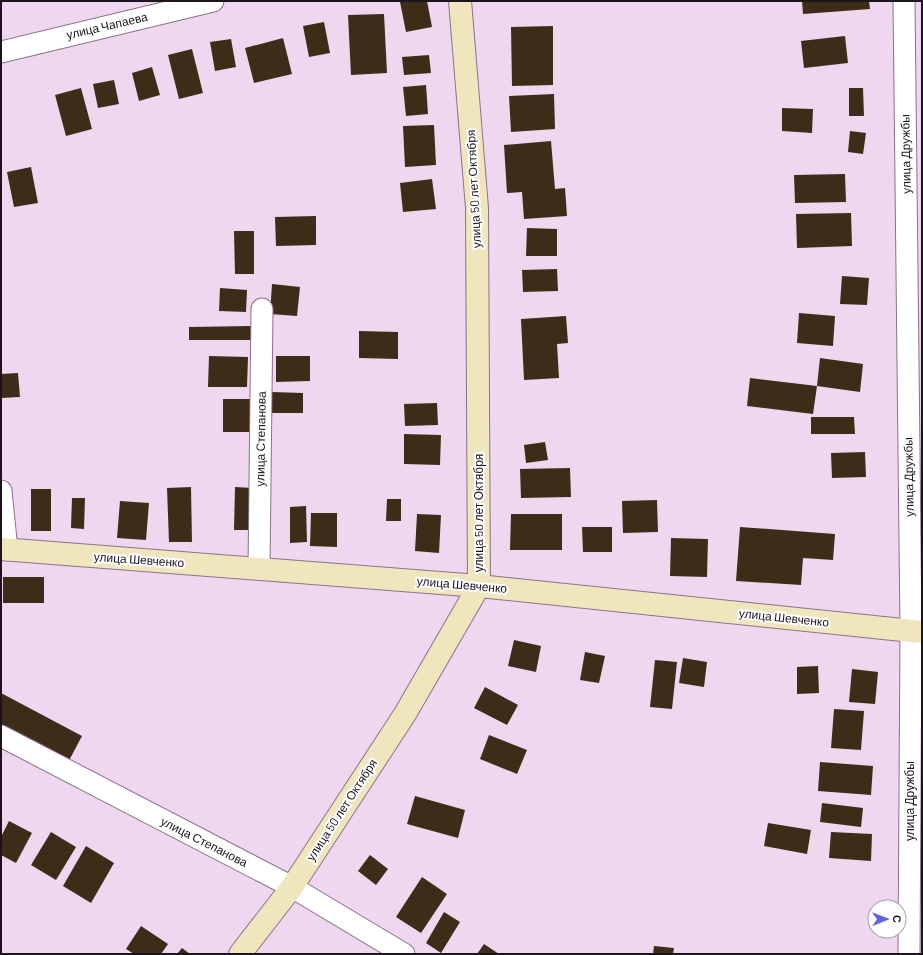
<svg xmlns="http://www.w3.org/2000/svg" width="923" height="955" font-family="Barlow,sans-serif">
<style>
.building{fill:#3d2d18}
.lines{fill:none;stroke-linecap:round;stroke-linejoin:round}
.street-casing{stroke:#887388;stroke-width:23}
.secondary-casing{stroke:#887388;stroke-width:24}
.street{stroke:#fff;stroke-width:21}
.secondary{stroke:#f0e6be;stroke-width:22}
.labels{text-anchor:middle;stroke-width:4;stroke-linejoin:round;paint-order:stroke}
.street-label{font-size:12px;fill:#1d141d;stroke:#fff}
</style>
<rect width="100%" height="100%" fill="#efd7ef"/>
<!-- building -->
<path class="building" d="M 408,1 L 427,1 L 432,27 L 406,32 L 400,2 Z
M 802,1 L 869,1 L 870,9 L 803,14 Z
M 384,14 L 387,73 L 351,75 L 348,15 Z
M 324,22 L 330,53 L 309,57 L 303,26 Z
M 553,26 L 553,85 L 512,86 L 511,27 Z
M 845,36 L 848,63 L 804,68 L 801,41 Z
M 283,38 L 292,74 L 254,83 L 245,48 Z
M 231,39 L 236,67 L 215,71 L 210,42 Z
M 192,49 L 203,93 L 179,99 L 168,55 Z
M 429,55 L 431,73 L 404,75 L 402,57 Z
M 152,67 L 160,95 L 139,101 L 132,73 Z
M 114,80 L 119,104 L 98,108 L 93,84 Z
M 426,85 L 428,114 L 406,116 L 403,87 Z
M 81,88 L 92,129 L 66,136 L 55,95 Z
M 849,88 L 863,88 L 864,116 L 849,116 Z
M 554,94 L 555,129 L 511,132 L 509,96 Z
M 782,108 L 813,109 L 812,133 L 782,131 Z
M 434,125 L 436,165 L 405,167 L 403,126 Z
M 850,131 L 866,133 L 863,154 L 848,152 Z
M 551,141 L 555,189 L 565,188 L 567,216 L 524,219 L 522,192 L 507,193 L 504,145 Z
M 31,167 L 38,203 L 14,207 L 7,172 Z
M 845,174 L 846,202 L 795,203 L 794,175 Z
M 432,179 L 436,209 L 403,212 L 400,183 Z
M 851,213 L 852,246 L 797,248 L 796,214 Z
M 316,216 L 316,245 L 276,246 L 275,217 Z
M 527,228 L 557,229 L 557,256 L 526,256 Z
M 234,231 L 254,231 L 254,274 L 235,274 Z
M 557,269 L 558,291 L 523,292 L 522,270 Z
M 842,276 L 869,278 L 867,305 L 840,304 Z
M 272,284 L 300,287 L 297,316 L 270,314 Z
M 220,288 L 247,290 L 246,312 L 219,311 Z
M 799,313 L 835,316 L 833,346 L 797,343 Z
M 566,316 L 568,343 L 557,344 L 559,378 L 524,380 L 521,319 Z
M 251,326 L 251,340 L 189,340 L 189,327 Z
M 359,331 L 398,332 L 398,359 L 359,358 Z
M 209,356 L 248,357 L 247,387 L 208,387 Z
M 276,356 L 310,356 L 310,381 L 276,382 Z
M 820,358 L 863,364 L 860,392 L 817,386 Z
M 18,373 L 20,397 L 2,398 L 1,374 Z
M 750,378 L 817,386 L 813,414 L 747,406 Z
M 272,392 L 303,393 L 303,413 L 272,413 Z
M 223,399 L 253,399 L 253,432 L 223,432 Z
M 437,403 L 438,425 L 405,426 L 404,404 Z
M 811,417 L 854,417 L 855,434 L 811,434 Z
M 404,434 L 441,435 L 440,465 L 404,464 Z
M 545,442 L 548,460 L 526,463 L 524,445 Z
M 865,452 L 866,477 L 832,478 L 831,453 Z
M 570,468 L 571,497 L 521,498 L 520,469 Z
M 191,487 L 192,542 L 169,542 L 167,488 Z
M 235,487 L 253,488 L 252,530 L 234,530 Z
M 31,489 L 51,489 L 51,531 L 31,531 Z
M 72,498 L 85,498 L 84,529 L 71,528 Z
M 387,499 L 401,499 L 401,521 L 386,521 Z
M 657,500 L 658,532 L 623,533 L 622,501 Z
M 120,501 L 149,503 L 146,540 L 117,538 Z
M 306,506 L 307,542 L 290,543 L 290,507 Z
M 311,513 L 337,513 L 337,547 L 310,546 Z
M 417,514 L 441,515 L 439,553 L 415,551 Z
M 511,514 L 562,514 L 562,550 L 510,550 Z
M 582,527 L 612,527 L 612,552 L 583,552 Z
M 740,527 L 835,534 L 833,560 L 803,558 L 801,585 L 736,581 Z
M 671,538 L 708,539 L 707,577 L 670,576 Z
M 3,577 L 44,577 L 44,603 L 3,603 Z
M 514,640 L 541,646 L 536,672 L 508,666 Z
M 585,652 L 605,656 L 599,683 L 580,680 Z
M 683,658 L 707,662 L 704,687 L 679,683 Z
M 655,660 L 677,662 L 672,709 L 650,707 Z
M 818,666 L 819,693 L 797,694 L 797,667 Z
M 852,669 L 878,672 L 875,704 L 849,702 Z
M 485,687 L 518,705 L 507,725 L 474,708 Z
M 1,693 L 82,736 L 64,770 L 1,736 Z
M 834,709 L 864,711 L 861,750 L 831,748 Z
M 489,735 L 527,750 L 517,774 L 480,759 Z
M 820,762 L 873,766 L 871,795 L 818,791 Z
M 415,796 L 465,810 L 458,838 L 407,824 Z
M 822,803 L 863,808 L 861,827 L 820,822 Z
M 9,821 L 32,833 L 16,863 L 1,855 L 1,837 Z
M 768,823 L 811,830 L 807,854 L 764,846 Z
M 51,832 L 76,847 L 56,880 L 31,865 Z
M 831,832 L 872,834 L 871,861 L 829,858 Z
M 86,846 L 114,863 L 91,903 L 63,886 Z
M 370,855 L 388,869 L 376,885 L 358,871 Z
M 422,877 L 447,894 L 421,933 L 396,917 Z
M 444,912 L 460,922 L 441,953 L 426,943 Z
M 141,926 L 168,944 L 161,954 L 134,954 L 126,949 Z
M 484,944 L 499,954 L 477,954 Z
M 654,946 L 674,948 L 673,954 L 653,954 Z
M 182,948 L 190,954 L 177,954 Z"/>
<g class="lines">
<defs>
<path id="street" d="M 904,1 L 911,632 L 909,954
M 1,52 L 213,1
M 1,491 L 7,550
M 259,569 L 262,309
M 1,736 L 292,887 L 404,954"/>
<path id="secondary" d="M 1,549 L 479,586 L 922,632
M 240,954 L 292,887 L 405,714 L 479,586 L 477,208 L 460,1"/>
</defs>
<!-- street casing -->
<use href="#street" class="street-casing"/>
<!-- secondary casing -->
<use href="#secondary" class="secondary-casing"/>
<!-- street -->
<use href="#street" class="street"/>
<!-- secondary -->
<use href="#secondary" class="secondary"/>
</g>
<g class="labels">
<!-- street labels -->
<g class="street-label">
<text transform="translate(107 26) rotate(-13)" y="4">улица Чапаева</text>
<text transform="translate(906 154) rotate(-91)" y="4">улица Дружбы</text>
<text transform="translate(474 189) rotate(-93)" y="4">улица 50 лет Октября</text>
<text transform="translate(261 439) rotate(-89)" y="4">улица Степанова</text>
<text transform="translate(909 477) rotate(-91)" y="4">улица Дружбы</text>
<text transform="translate(479 513) rotate(-90)" y="4">улица 50 лет Октября</text>
<text transform="translate(139 560) rotate(4)" y="4">улица Шевченко</text>
<text transform="translate(462 585) rotate(5)" y="4">улица Шевченко</text>
<text transform="translate(784 618) rotate(6)" y="4">улица Шевченко</text>
<text transform="translate(910 801) rotate(-90)" y="4">улица Дружбы</text>
<text transform="translate(342 810) rotate(-57)" y="4">улица 50 лет Октября</text>
<text transform="translate(204 842) rotate(27)" y="4">улица Степанова</text>
</g>
</g>
<!-- border -->
<rect width="923" height="955" fill="none" stroke="#1d141d" stroke-width="4"/>
<!-- north arrow -->
<g transform="translate(887 919) rotate(89)"><circle r="19" fill="#ffffff" stroke="#a5a1a5"/>
<path d="M0-3L7 15L0 10L-7 15Z" fill="#6065dd"/>
<text y="-6" font-size="11" font-weight="bold" text-anchor="middle" fill="#1d141d">С</text>
</g>
</svg>
